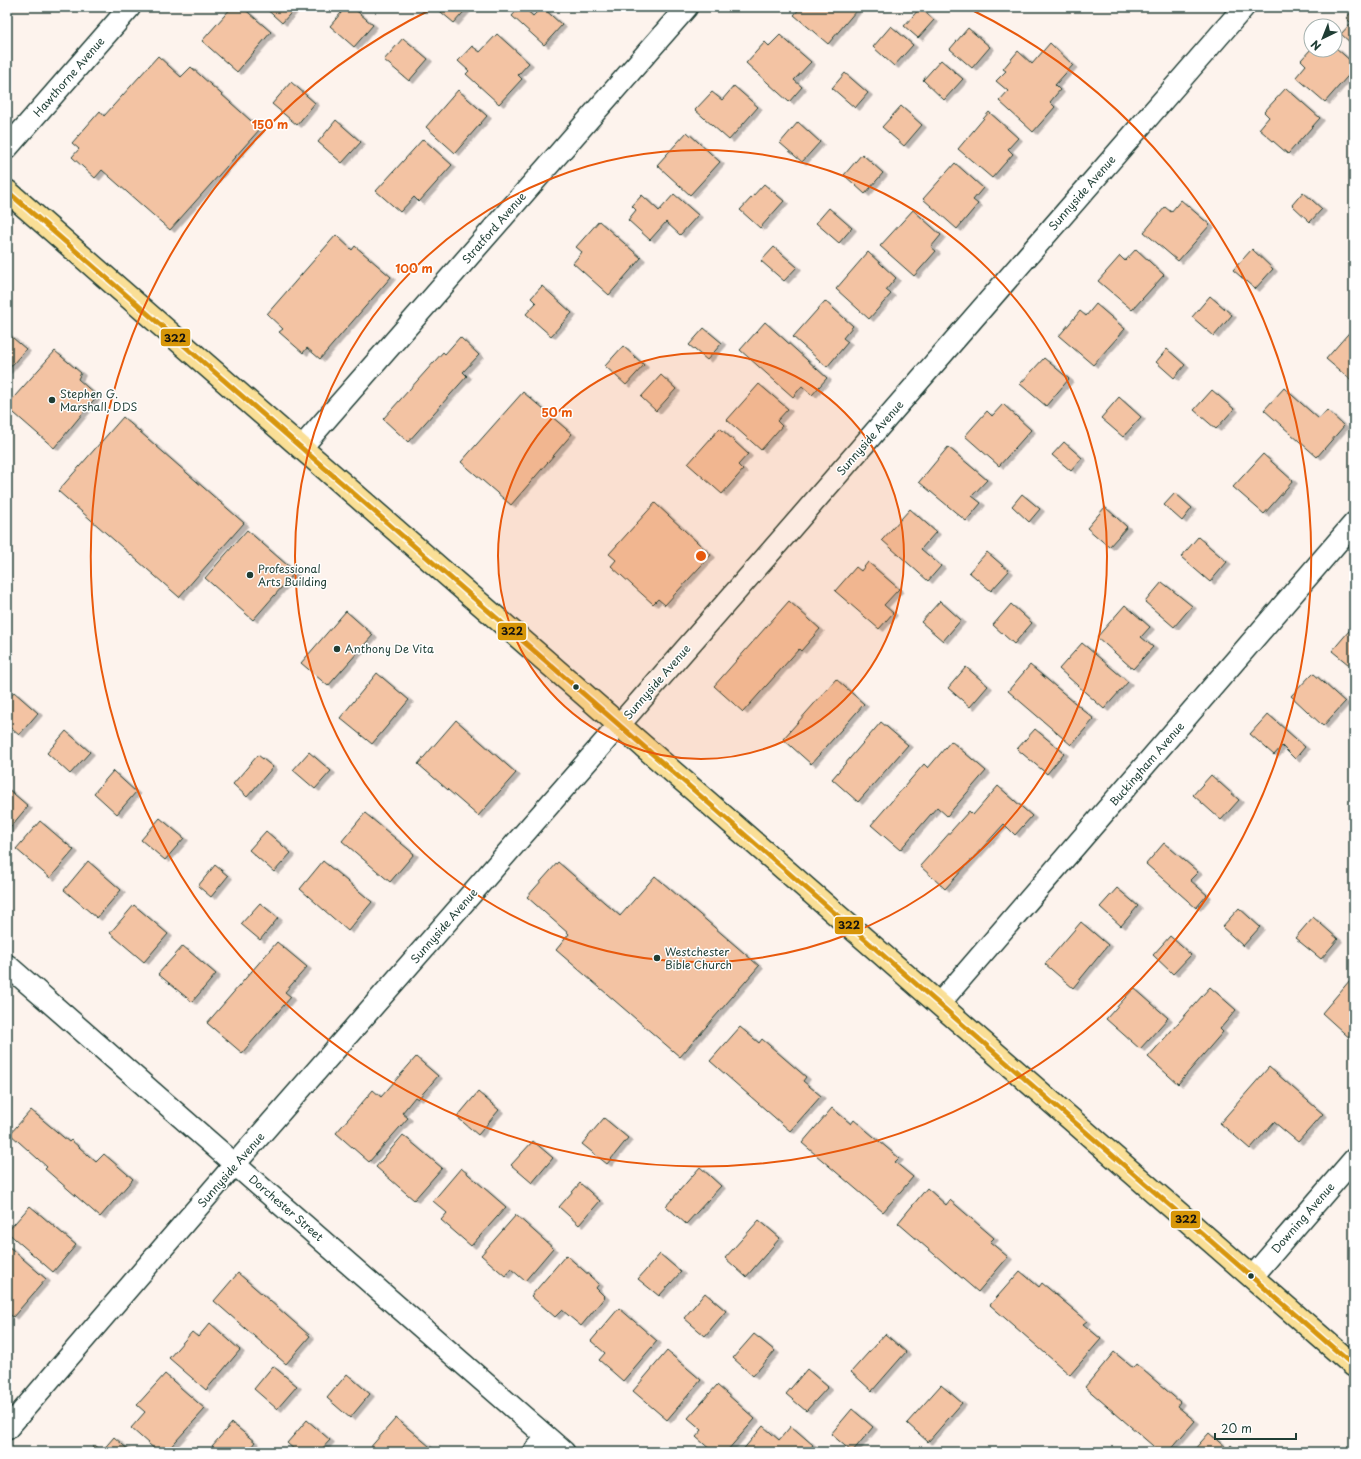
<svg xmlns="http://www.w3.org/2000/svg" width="1361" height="1459" font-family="'Playpen Sans',sans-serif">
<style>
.building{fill:#f3c3a3;stroke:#1f3d34;filter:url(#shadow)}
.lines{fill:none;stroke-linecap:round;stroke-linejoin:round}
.street-casing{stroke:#1f3d34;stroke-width:24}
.primary-casing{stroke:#1f3d34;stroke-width:25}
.street{stroke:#fff;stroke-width:21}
.primary{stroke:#fadf96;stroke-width:22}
.bus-1-casing{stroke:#fff;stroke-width:8}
.bus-1{stroke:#d79608;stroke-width:5}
.ring{fill:none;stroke:#e8590c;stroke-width:2}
.poi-dot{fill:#1f3d34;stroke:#fff;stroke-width:1.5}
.labels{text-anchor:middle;stroke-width:3;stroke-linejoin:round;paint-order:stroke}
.street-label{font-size:11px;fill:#1f3d34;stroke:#fff}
.poi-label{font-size:11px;fill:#1f3d34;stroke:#fff;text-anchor:start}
.centre{fill:#e8590c;stroke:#fff;stroke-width:2}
.ring-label{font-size:12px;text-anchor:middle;font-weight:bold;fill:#e8590c;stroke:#fff;stroke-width:3;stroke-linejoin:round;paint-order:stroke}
.line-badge{stroke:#fff;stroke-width:1.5}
.pale-badge-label{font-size:11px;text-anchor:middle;font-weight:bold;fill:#111}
</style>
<defs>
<filter id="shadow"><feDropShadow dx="4.5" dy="2.5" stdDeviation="0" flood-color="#0004"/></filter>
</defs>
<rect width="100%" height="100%" fill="#fdf3ed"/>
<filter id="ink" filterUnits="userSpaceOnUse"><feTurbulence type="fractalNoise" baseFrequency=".025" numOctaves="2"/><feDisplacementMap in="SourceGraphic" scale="8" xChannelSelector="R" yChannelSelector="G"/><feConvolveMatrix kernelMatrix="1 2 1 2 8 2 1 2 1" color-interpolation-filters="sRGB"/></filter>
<g filter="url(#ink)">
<!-- building -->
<path class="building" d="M 232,7 L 242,7 L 271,32 L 237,72 L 202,41 Z
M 264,7 L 296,7 L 282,23 Z
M 346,7 L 352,7 L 373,25 L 354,47 L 330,26 Z
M 435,7 L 468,7 L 454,23 Z
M 520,7 L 523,7 L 533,16 L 542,7 L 562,25 L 544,45 L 512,16 Z
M 801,7 L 852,7 L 856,11 L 828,44 L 794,15 Z
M 920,8 L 934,20 L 918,38 L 904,26 Z
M 1354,9 L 1354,46 L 1341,34 L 1351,23 L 1346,18 Z
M 891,26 L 913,45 L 894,66 L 873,47 Z
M 968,28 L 990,47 L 972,68 L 950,49 Z
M 497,34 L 529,63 L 518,75 L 522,79 L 499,104 L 466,74 L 469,71 L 458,61 L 472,46 L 480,52 Z
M 780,35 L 811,62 L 794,80 L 802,87 L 789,102 L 746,63 L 765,42 L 769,46 Z
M 403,38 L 428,59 L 409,81 L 384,60 Z
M 1050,43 L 1073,65 L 1055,85 L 1060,90 L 1050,102 L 1055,107 L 1033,132 L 999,101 L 1008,91 L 996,81 L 1006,71 L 1003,69 L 1018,51 L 1032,64 Z
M 1335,47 L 1354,64 L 1354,69 L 1325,102 L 1296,77 L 1306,65 L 1301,60 L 1311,49 L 1311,50 L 1335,50 Z
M 158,56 L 181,77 L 191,67 L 260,129 L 170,230 L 102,170 L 95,178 L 72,157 L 79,149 L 72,143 L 100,111 L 104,116 Z
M 941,60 L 963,79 L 944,100 L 923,80 Z
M 845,73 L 868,93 L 855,108 L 832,88 Z
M 291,82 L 315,103 L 297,125 L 272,104 Z
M 734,86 L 758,107 L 729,140 L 695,110 L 712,92 L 722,100 Z
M 1286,88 L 1320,118 L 1288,154 L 1259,129 L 1269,117 L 1264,112 Z
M 458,90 L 487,116 L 455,153 L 426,127 Z
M 901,106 L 922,125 L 904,146 L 882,127 Z
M 989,112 L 1018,138 L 1008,149 L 1013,154 L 992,178 L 958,149 Z
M 336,120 L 361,142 L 342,163 L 318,142 Z
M 798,122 L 820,142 L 802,162 L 780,143 Z
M 687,132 L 720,162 L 690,195 L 657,165 Z
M 423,139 L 452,165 L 419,202 L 414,197 L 400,212 L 376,191 Z
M 862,154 L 883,173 L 865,194 L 844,175 Z
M 955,163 L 983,188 L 973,200 L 978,204 L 957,229 L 923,199 Z
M 764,184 L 784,201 L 760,228 L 740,210 Z
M 1303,192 L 1322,209 L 1310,222 L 1292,205 Z
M 674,194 L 698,215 L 680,235 L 666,222 L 650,240 L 628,220 L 636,210 L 632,206 L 642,195 L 659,211 Z
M 1181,200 L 1210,225 L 1178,261 L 1144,232 L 1165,207 L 1171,212 Z
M 829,208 L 852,228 L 839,243 L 816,223 Z
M 913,210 L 941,235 L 931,247 L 936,251 L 914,276 L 880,246 Z
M 599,221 L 641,258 L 609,295 L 573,263 L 582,252 L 576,247 Z
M 336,235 L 352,250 L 355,246 L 391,277 L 320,359 L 307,348 L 303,353 L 279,332 L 283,329 L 267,314 Z
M 774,247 L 797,267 L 784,281 L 761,261 Z
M 1136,249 L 1164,275 L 1132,310 L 1098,281 L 1120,256 L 1125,261 Z
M 1252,249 L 1273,269 L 1255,289 L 1233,270 Z
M 868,252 L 896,278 L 886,290 L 891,294 L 869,319 L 836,289 Z
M 542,286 L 572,313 L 551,336 L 526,314 L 536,303 L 531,298 Z
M 1210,296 L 1232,315 L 1214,336 L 1192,317 Z
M 825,301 L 853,326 L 843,338 L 848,342 L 827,367 L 793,337 Z
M 1096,304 L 1125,329 L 1093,365 L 1059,336 L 1080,311 L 1086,316 Z
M 765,322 L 827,378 L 812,395 L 802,386 L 793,397 L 740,350 Z
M 1354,327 L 1354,379 L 1352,381 L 1326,359 Z
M 704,328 L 722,343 L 707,360 L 689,345 Z
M 7,333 L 26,349 L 7,371 Z
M 460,337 L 479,355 L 463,372 L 467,376 L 408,442 L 383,419 L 443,352 L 445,354 Z
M 623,346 L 644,365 L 626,385 L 605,366 Z
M 1167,349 L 1185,365 L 1174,378 L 1156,362 Z
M 55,351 L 81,373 L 78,379 L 97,396 L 54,448 L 7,407 L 7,405 Z
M 1044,358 L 1069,379 L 1046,406 L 1020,384 Z
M 661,375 L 676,389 L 656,411 L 641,397 Z
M 759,384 L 788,409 L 777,421 L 782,426 L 761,450 L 727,420 Z
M 1284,388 L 1319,419 L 1327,410 L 1344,426 L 1317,457 L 1264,410 Z
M 1212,390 L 1234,409 L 1216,429 L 1194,410 Z
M 523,392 L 572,434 L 511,505 L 461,462 Z
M 1119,397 L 1141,417 L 1123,437 L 1101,418 Z
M 1003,404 L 1031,430 L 999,466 L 965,436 L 987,411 L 992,416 Z
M 123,417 L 244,523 L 179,597 L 58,491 Z
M 720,428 L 748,454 L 738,465 L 743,470 L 722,494 L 688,464 Z
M 1064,442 L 1082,458 L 1071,471 L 1052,455 Z
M 948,447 L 987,480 L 972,496 L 981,503 L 966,521 L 919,482 Z
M 1263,454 L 1293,481 L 1264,514 L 1233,487 Z
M 1175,493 L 1192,508 L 1182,521 L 1164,505 Z
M 1022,494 L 1040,509 L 1029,522 L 1012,506 Z
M 655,503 L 711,555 L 665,605 L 658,599 L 653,604 L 611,566 L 616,560 L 609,554 Z
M 1105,507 L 1127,527 L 1109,547 L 1087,528 Z
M 910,509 L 936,532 L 921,549 L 941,566 L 928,581 L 882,540 Z
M 247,530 L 295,572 L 253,620 L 205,578 Z
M 1198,537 L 1227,562 L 1210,582 L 1181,557 Z
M 987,552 L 1009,571 L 991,591 L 969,572 Z
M 868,562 L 899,589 L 884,605 L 893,613 L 879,629 L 835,591 L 856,567 L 861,571 Z
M 1162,582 L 1192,606 L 1174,627 L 1145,602 Z
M 789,601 L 820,629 L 801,651 L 799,649 L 743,712 L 714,686 Z
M 940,601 L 961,620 L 943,641 L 921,622 Z
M 1011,604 L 1032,623 L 1014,644 L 993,625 Z
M 1125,605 L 1150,627 L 1141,637 L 1153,647 L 1133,669 L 1097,637 Z
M 346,611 L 373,635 L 328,686 L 301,663 Z
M 1354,625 L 1354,669 L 1332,651 Z
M 1082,643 L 1128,682 L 1104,709 L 1059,669 Z
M 1030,665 L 1094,719 L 1071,745 L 1008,691 Z
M 966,667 L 988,686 L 970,707 L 948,688 Z
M 377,673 L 409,700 L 372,744 L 340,718 Z
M 1313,673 L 1345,702 L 1323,726 L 1291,696 Z
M 836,679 L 864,704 L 811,764 L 783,739 Z
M 14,692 L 38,713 L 19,735 L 7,725 L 7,700 Z
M 1268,714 L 1305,747 L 1295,759 L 1282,746 L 1274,755 L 1250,734 Z
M 456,720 L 516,773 L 478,816 L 418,764 Z
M 881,722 L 908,745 L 858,802 L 832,779 Z
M 1035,729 L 1064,753 L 1047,774 L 1017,749 Z
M 66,731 L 90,752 L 70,774 L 47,753 Z
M 951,741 L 986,771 L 947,816 L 937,807 L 900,850 L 871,825 L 924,764 L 928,768 Z
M 309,752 L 331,771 L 315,789 L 293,770 Z
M 258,755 L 273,767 L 247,797 L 233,784 Z
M 113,771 L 136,792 L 117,814 L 94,793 Z
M 1211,775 L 1239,800 L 1221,820 L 1193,795 Z
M 998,786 L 1032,816 L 1015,835 L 1004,824 L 945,889 L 920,866 L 969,811 L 973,815 Z
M 7,788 L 28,806 L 7,831 Z
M 365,813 L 414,854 L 390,882 L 342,841 Z
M 160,818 L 184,838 L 165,860 L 141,840 Z
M 40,821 L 74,850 L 50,878 L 16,849 Z
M 266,831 L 291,853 L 274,872 L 249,850 Z
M 1164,843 L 1198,872 L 1190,880 L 1207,895 L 1196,908 L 1146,864 Z
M 88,861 L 121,890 L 97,918 L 64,890 Z
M 323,861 L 372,902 L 348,931 L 300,889 Z
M 558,862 L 620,916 L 655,876 L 759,966 L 680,1057 L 556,950 L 569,934 L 527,897 Z
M 215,865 L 228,876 L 211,897 L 198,886 Z
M 1117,888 L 1138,906 L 1121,926 L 1100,907 Z
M 260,903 L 278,918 L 260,940 L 241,924 Z
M 134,905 L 168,934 L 144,962 L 110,933 Z
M 1239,908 L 1260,927 L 1243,946 L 1222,927 Z
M 1313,917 L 1338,939 L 1321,959 L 1295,938 Z
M 1081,922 L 1108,945 L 1073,988 L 1045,964 Z
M 1170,936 L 1191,955 L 1173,974 L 1153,955 Z
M 277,942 L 307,967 L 285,992 L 291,997 L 242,1053 L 207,1023 Z
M 183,946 L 216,974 L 192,1002 L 158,974 Z
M 1350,980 L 1354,984 L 1354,1042 L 1322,1013 Z
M 1210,987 L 1236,1010 L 1220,1029 L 1223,1032 L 1178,1084 L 1148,1057 Z
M 1134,988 L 1168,1018 L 1140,1049 L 1106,1019 Z
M 740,1027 L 759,1043 L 762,1039 L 806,1077 L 803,1081 L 821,1096 L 790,1131 L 710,1061 Z
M 416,1057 L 438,1076 L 418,1099 L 415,1097 L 402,1113 L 408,1118 L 369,1162 L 336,1133 L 373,1090 L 381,1097 Z
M 1269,1067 L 1323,1114 L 1298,1142 L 1274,1122 L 1250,1149 L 1220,1123 Z
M 478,1092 L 499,1110 L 478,1135 L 457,1117 Z
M 832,1108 L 851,1124 L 854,1120 L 899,1158 L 895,1162 L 913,1177 L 883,1212 L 802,1143 Z
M 31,1110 L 69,1142 L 71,1140 L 96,1162 L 104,1154 L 133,1179 L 100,1217 L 45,1169 L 47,1167 L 10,1134 Z
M 604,1118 L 628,1138 L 607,1164 L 582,1144 Z
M 403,1135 L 442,1168 L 414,1200 L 376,1167 Z
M 533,1141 L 553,1158 L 532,1183 L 511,1165 Z
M 700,1167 L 721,1186 L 686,1224 L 666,1206 Z
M 461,1168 L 506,1207 L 471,1246 L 441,1220 L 447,1213 L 433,1201 Z
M 580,1183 L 600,1201 L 579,1225 L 559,1207 Z
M 927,1188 L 946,1205 L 950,1200 L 994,1238 L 990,1242 L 1008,1257 L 978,1292 L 898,1223 Z
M 30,1206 L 76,1245 L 53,1272 L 7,1232 Z
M 516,1215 L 553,1248 L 525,1281 L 511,1269 L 505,1276 L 481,1255 Z
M 759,1220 L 780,1238 L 746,1277 L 725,1258 Z
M 7,1245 L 46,1279 L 13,1317 L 7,1312 Z
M 660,1254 L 681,1272 L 659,1296 L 638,1279 Z
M 566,1255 L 599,1284 L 596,1288 L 605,1297 L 581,1326 L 562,1310 L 555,1317 L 531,1296 Z
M 1020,1271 L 1039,1287 L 1042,1283 L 1087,1321 L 1083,1324 L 1101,1339 L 1070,1375 L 990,1305 Z
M 238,1273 L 310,1336 L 286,1364 L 214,1301 Z
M 705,1293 L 726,1311 L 705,1336 L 684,1318 Z
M 619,1308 L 657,1341 L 623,1381 L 599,1360 L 605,1353 L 591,1341 Z
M 210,1323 L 240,1350 L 206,1390 L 169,1358 L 192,1332 L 198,1337 Z
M 754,1334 L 775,1351 L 753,1376 L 733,1358 Z
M 885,1334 L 906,1352 L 872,1391 L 851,1372 Z
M 667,1351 L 701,1380 L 667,1420 L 633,1391 Z
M 1114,1352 L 1133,1368 L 1136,1364 L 1180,1402 L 1177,1406 L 1195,1421 L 1168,1452 L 1160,1452 L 1085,1387 Z
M 273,1366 L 297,1386 L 277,1409 L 254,1389 Z
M 807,1369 L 828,1387 L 806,1411 L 786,1394 Z
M 165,1374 L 205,1409 L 166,1452 L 158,1452 L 131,1428 L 145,1412 L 137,1405 Z
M 347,1374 L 370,1394 L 350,1418 L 327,1398 Z
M 717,1385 L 755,1419 L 726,1452 L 713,1452 L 696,1437 L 702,1430 L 688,1418 Z
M 941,1385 L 962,1403 L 928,1442 L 907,1423 Z
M 852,1409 L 873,1427 L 852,1452 L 831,1434 Z
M 396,1418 L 436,1452 L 387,1452 L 386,1451 L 385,1452 L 370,1452 L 368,1450 Z
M 307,1420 L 330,1440 L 319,1452 L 297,1452 L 287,1443 Z
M 232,1423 L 255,1442 L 247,1452 L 219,1452 L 212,1446 Z
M 763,1426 L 779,1440 L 791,1426 L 813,1445 L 808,1452 L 741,1452 Z
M 1209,1433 L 1227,1449 L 1231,1445 L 1239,1452 L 1192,1452 Z
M 114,1437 L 131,1452 L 89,1452 L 95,1445 L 102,1451 Z"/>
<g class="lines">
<defs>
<path id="street" d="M 7,148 L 130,7
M 301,448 L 687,7
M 7,965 L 564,1452
M 939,1004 L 1354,523
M 1252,1277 L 1354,1159
M 7,1429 L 235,1164 L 767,556 L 1244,7
M 534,1452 L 547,1437"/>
<path id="primary" d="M 7,191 L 1354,1366"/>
</defs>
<!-- street casing -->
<use href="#street" class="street-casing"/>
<!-- primary casing -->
<use href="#primary" class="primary-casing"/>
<!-- street -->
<use href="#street" class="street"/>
<!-- primary -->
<use href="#primary" class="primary"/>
<defs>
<path id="bus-1" d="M 7,191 L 1354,1366"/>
</defs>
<!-- bus-1 casing -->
<use href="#bus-1" class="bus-1-casing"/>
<!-- bus-1 -->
<use href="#bus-1" class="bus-1"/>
</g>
</g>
<!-- distance rings -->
<circle cx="701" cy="556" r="203" fill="#e8590c" fill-opacity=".12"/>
<g class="ring">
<circle cx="701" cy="556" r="203"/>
<circle cx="701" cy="556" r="406"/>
<path d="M968 8A610 610 0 1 1 434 8"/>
</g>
<!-- markers -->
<g class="poi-dot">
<circle cx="52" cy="400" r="4"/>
<circle cx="250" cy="575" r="4"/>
<circle cx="337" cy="649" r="4"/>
<circle cx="576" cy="687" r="3.5"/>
<circle cx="657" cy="958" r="4"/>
<circle cx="1251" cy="1276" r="3.5"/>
</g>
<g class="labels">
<!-- street labels -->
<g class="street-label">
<text transform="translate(69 77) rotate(-49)" y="4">Hawthorne Avenue</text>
<text transform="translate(1082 193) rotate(-49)" y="4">Sunnyside Avenue</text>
<text transform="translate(494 228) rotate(-49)" y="4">Stratford Avenue</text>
<text transform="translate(870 438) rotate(-49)" y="4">Sunnyside Avenue</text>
<text transform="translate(657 682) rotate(-49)" y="4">Sunnyside Avenue</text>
<text transform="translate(1147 764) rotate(-49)" y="4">Buckingham Avenue</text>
<text transform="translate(444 926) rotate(-49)" y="4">Sunnyside Avenue</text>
<text transform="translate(231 1170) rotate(-49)" y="4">Sunnyside Avenue</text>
<text transform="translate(286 1208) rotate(41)" y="4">Dorchester Street</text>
<text transform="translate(1303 1218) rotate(-49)" y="4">Downing Avenue</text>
</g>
<!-- poi labels -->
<g class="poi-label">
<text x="60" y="398">Stephen G.<tspan x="60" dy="13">Marshall, DDS</tspan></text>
<text x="258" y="573">Professional<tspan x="258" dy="13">Arts Building</tspan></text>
<text x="345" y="653">Anthony De Vita</text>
<text x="665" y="956">Westchester<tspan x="665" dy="13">Bible Church</tspan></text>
</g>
</g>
<circle cx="701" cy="556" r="6" class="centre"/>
<g class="ring-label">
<text x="270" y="129">150 m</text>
<text x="414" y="273">100 m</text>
<text x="557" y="417">50 m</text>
</g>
<g class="line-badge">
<rect x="160" y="328" width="31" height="19" rx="4" fill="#d79608"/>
<rect x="497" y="622" width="30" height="19" rx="4" fill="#d79608"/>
<rect x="834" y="916" width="30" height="19" rx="4" fill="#d79608"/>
<rect x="1170" y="1210" width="31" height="19" rx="4" fill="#d79608"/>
</g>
<g class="pale-badge-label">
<text x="175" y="342">322</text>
<text x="512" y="635">322</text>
<text x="849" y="929">322</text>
<text x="1186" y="1223">322</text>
</g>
<!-- margin -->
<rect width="1361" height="1459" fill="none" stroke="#fff" stroke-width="24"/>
<rect x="12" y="12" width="1337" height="1435" fill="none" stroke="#1f3d34" stroke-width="1.5" filter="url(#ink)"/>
<!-- north arrow -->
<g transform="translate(1323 38) rotate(223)"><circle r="19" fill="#ffffff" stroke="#a5b1ae"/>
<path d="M0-3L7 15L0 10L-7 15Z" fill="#1f3d34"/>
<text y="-6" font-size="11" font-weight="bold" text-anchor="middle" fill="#1f3d34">N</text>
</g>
<!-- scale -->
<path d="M1215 1433v6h81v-6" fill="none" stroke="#1f3d34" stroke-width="2"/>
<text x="1221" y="1433" font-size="12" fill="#1f3d34" stroke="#ffffff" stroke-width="3" paint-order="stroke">20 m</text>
</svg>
